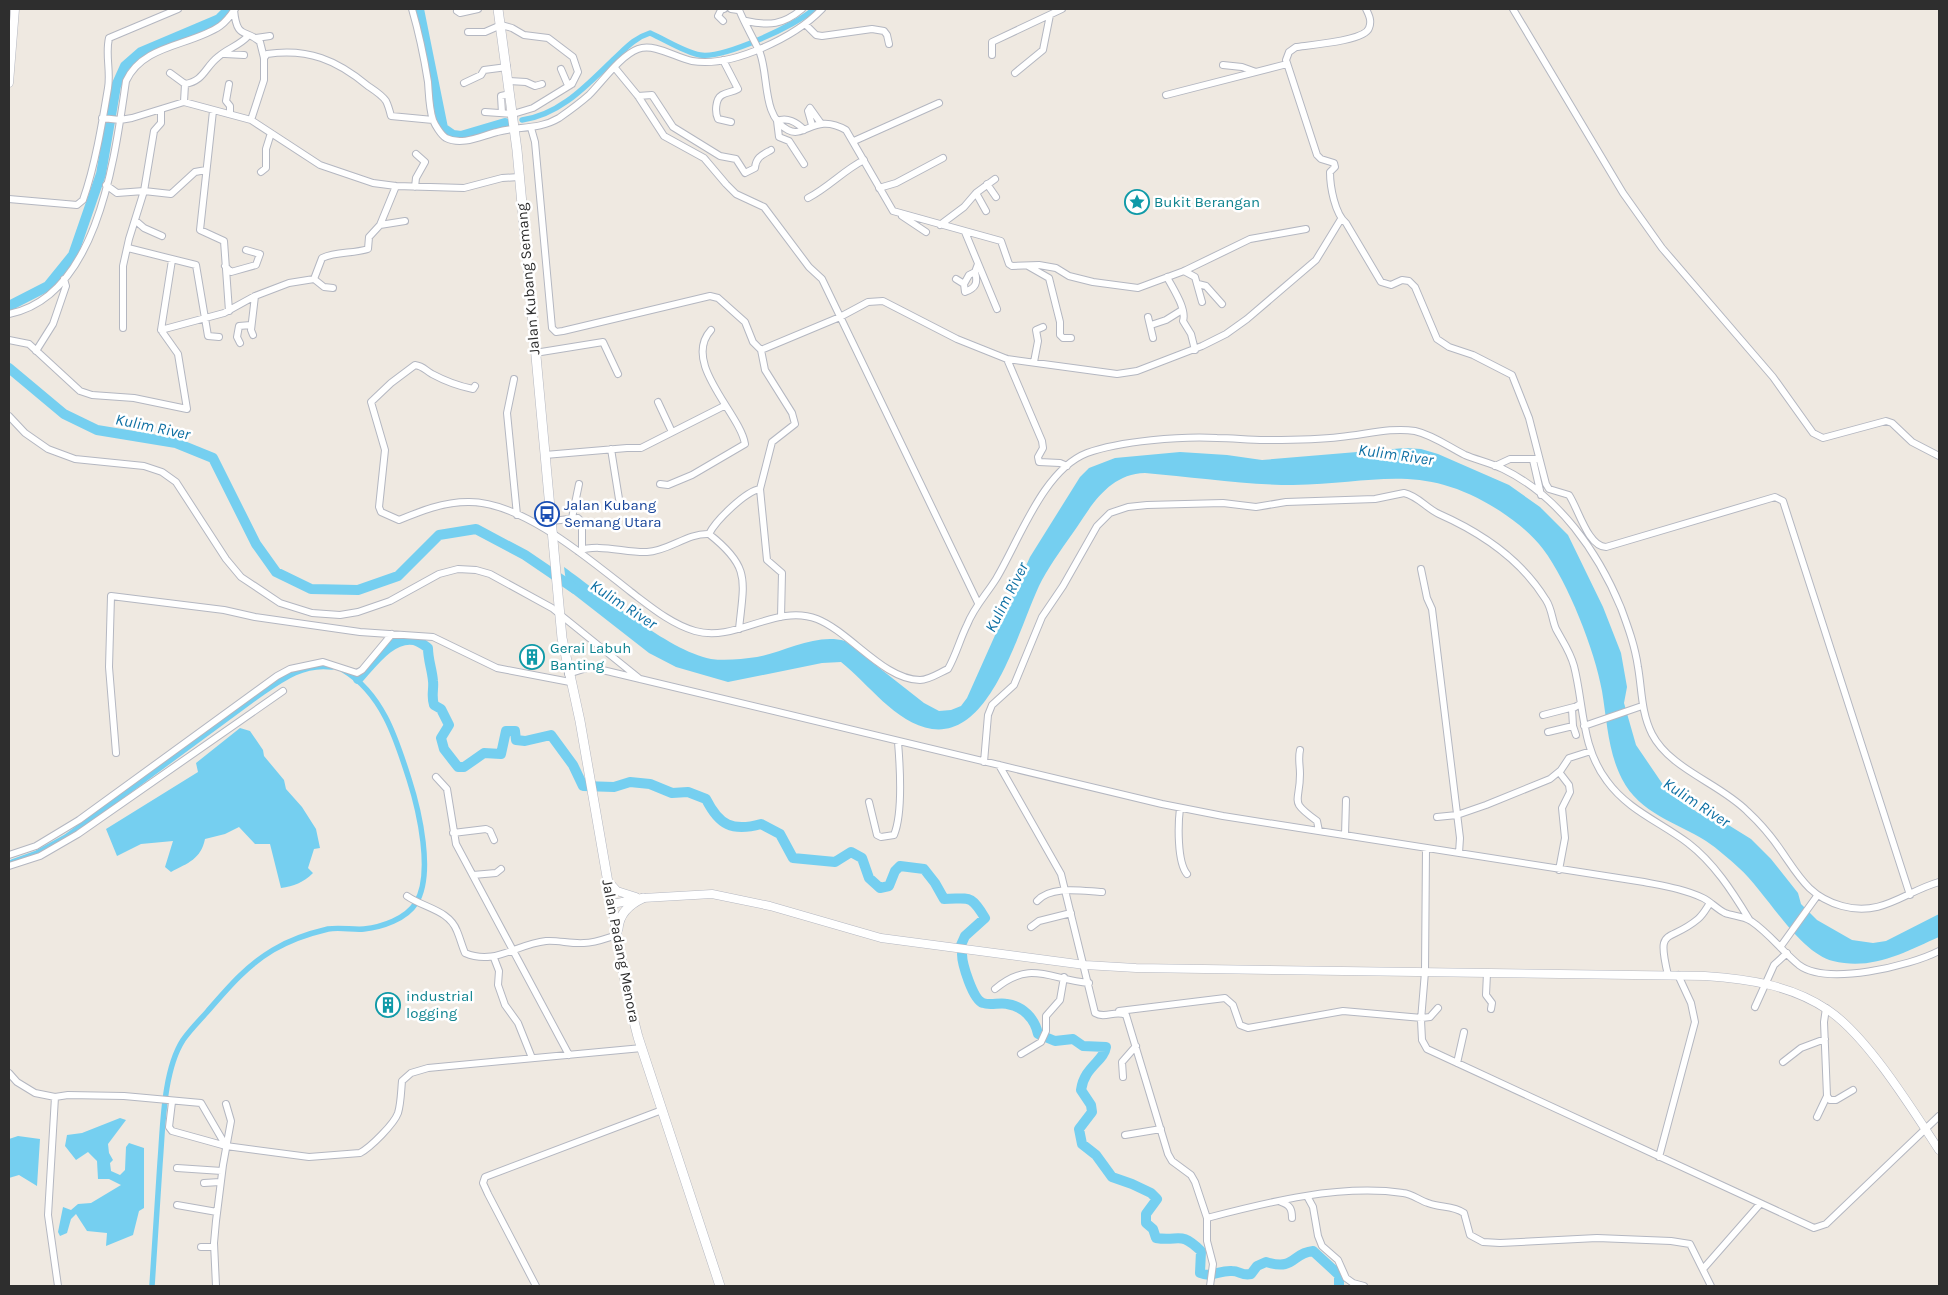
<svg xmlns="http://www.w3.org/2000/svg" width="1948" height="1295" font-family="Karla,sans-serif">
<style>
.water{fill:#75cff0}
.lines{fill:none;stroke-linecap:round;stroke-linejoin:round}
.canal{stroke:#75cff0;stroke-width:5.5}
.river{stroke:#75cff0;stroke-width:10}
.minor-casing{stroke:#b4b7c1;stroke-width:8}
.tertiary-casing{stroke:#b4b7c1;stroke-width:9}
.secondary-casing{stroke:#b4b7c1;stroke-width:10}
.minor{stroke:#fff;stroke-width:6}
.tertiary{stroke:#fff;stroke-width:8}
.secondary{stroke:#fff;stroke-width:9}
.labels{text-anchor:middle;stroke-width:5;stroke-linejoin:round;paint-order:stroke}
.culture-label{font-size:15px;fill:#0d838f;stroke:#fff;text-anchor:start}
.street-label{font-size:15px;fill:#2e2e2e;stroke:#fff}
.transit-label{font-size:15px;fill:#164399;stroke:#fff;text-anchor:start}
.water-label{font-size:16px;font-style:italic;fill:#0d6fa3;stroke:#fff}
</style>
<rect width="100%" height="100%" fill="#efe9e1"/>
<!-- water -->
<path class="water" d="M 1405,448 L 1421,449 L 1438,454 L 1509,485 L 1540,507 L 1568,535 L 1603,607 L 1621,653 L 1627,687 L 1624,703 L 1636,745 L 1668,792 L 1697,812 L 1730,826 L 1751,839 L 1771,859 L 1798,893 L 1801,904 L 1817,920 L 1852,940 L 1873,943 L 1886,941 L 1939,914 L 1939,937 C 1905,952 1872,971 1833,961 C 1798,952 1766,892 1739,868 C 1729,859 1718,849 1706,841 C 1676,822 1640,814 1622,779 C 1608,752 1607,721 1602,691 C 1595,651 1568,582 1543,549 C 1532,534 1515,521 1500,511 C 1422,461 1376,484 1293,485 C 1246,485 1193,477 1145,473 C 1111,474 1094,501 1077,527 C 1065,544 1052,562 1042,580 C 1020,621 994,738 932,729 C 895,723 868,683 841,662 L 822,663 L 728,682 L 676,667 L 649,653 L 567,589 L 564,567 C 602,594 667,650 711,659 C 726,661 742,659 757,657 C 785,652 816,633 845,641 L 924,703 L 939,711 L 951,710 L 961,706 L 967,698 L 1030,557 L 1080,477 L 1089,468 L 1115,458 L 1180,452 L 1227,455 L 1262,460 Z
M 240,728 L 250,731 L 263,750 L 264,756 L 284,780 L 286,789 L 302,807 L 316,829 L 320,848 L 314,849 L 308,868 L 313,873 C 303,883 294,886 281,888 L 270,844 L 255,844 L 239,827 L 225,834 L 205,839 C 201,859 188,863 171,872 L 165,867 L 173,841 L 141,844 L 117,856 L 106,829 L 198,772 L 196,763 Z
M 120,1118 L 126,1120 L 108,1144 L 109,1153 L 113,1160 L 110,1163 L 111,1171 L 120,1175 L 125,1170 L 126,1147 L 129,1143 L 144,1148 L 144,1208 L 139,1211 L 133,1235 L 106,1246 L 107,1233 L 87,1231 L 76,1214 L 71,1219 L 67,1233 L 60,1236 L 58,1232 L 63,1207 L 71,1210 L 78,1204 L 91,1203 L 121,1185 L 109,1179 L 98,1179 L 97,1161 L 88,1152 L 76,1160 L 65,1146 L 67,1135 L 82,1133 Z
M 18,1136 L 40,1139 L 37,1186 L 19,1175 L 9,1178 L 9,1139 Z"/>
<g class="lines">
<!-- canal -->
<path class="canal" d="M 522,120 C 560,115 587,85 613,60 C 626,48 634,38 650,33 C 666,40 684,52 700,55 C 723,59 797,25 814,9
M 12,862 L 37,853 L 66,837 L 259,695 C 282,679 303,663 332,667
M 152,1286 C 155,1245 157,1204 160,1163 C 163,1127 163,1071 183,1040 C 190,1030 199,1021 207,1012 C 227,989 246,966 273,950 C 288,941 311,933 328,929 C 340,927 353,930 364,929 C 382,927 406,919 416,903 C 434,874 419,810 409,779 C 396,738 382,693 343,670"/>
<!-- river -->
<path class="river" d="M 419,9 L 443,128 L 453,135 L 461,136 L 505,123
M 9,306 L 48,286 L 73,255 L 101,174 L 116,86 L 125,66 L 141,52 L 219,19 L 229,9
M 9,368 L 64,414 L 97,430 L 176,443 L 213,458 L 256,544 L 276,572 L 311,589 L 358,590 L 398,576 L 439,535 L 476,529 L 525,555 L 575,589
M 358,679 C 372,664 391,636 414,640 C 419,641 424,645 428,648 C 428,660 432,669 433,681 C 434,689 431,696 434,705 L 441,709 L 449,725 L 441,738 L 444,749 L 458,767 L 464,767 L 484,753 L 501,754 L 506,731 L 515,731 L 516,740 L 525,741 L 551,735 L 573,765 L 583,786 L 614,787 L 630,782 L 650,784 L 672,793 L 688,792 L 706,799 C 719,825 732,832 761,824 L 780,834 L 793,858 L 835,862 L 851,852 L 862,858 L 869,878 L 880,888 L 889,886 L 895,871 L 900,866 L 924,869 L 935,883 L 944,899 C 969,899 970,893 985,918 L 965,936 L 961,945
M 962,954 C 962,964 973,1000 983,1003 C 990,1006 1000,1002 1007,1004 C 1023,1006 1035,1019 1038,1034 L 1055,1041 L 1073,1039 L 1083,1046 L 1106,1047 C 1104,1061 1084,1067 1081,1090 L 1091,1105 L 1092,1112 L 1079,1129 L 1082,1144 L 1096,1155 L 1112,1177 L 1132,1184 L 1151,1193 L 1157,1199 L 1146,1214 L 1146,1223 L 1153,1229 L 1156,1238 C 1180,1242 1179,1230 1201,1251 L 1200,1273 C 1212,1278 1219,1270 1232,1271 C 1240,1271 1242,1276 1251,1274 L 1257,1266 L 1266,1262 C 1296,1271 1291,1253 1313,1251 L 1339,1275 L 1339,1286"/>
<defs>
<path id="minor" d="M 412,9 C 419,33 424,57 428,82 C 429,94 429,108 433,120 C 435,125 441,135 446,138 C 462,146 481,136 497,132 C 518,126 539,130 559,118 C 569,111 580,103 589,95 C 602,82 621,55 638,49 C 655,43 676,58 692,61 C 732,68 795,37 822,9
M 731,9 L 738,10
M 739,9 C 739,13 757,45 760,53 C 769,77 762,117 788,130 C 805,139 815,112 846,130 L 893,211 L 1001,241 L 1009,264 L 1012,266 L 1039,265 L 1056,268 L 1069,276 L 1093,282 L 1138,288 L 1184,271 L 1250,239 L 1306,229
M 1366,9 C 1369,15 1372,21 1369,28 C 1365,41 1310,45 1296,47 L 1289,52 L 1286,60 L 1317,155 L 1321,159 L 1334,163 L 1335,167 L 1330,172 C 1330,187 1335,214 1346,223 L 1381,282 L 1391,285 L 1402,280 L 1409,281 L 1415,287 L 1437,339 L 1449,347 L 1473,355 L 1512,375 L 1529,418 L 1546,484 L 1549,489 L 1569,495 C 1578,508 1588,547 1606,547 L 1775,497 L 1783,501 L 1910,895
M 1513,9 L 1623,193 L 1662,248 L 1773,377 L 1813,433 L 1823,438 L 1886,421 L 1892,423 L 1912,442 L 1939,456
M 234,10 C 237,41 246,28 260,42 L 264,58 L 264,80 L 251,120
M 457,11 L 460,13 L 478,9
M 723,21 L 718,16 L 721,10 L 724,9
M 746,21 C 769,26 783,25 802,9
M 805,24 L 816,35 L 822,36 L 872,29 L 884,31 L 887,35 L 889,44
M 468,32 L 485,32 L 501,25 L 512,28 L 524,35 L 548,38 L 573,57 L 578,72 L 572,84 L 533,108 L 513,114 L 485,112
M 256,38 L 270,36
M 225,54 L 244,55
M 992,55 L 992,42 L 1062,9
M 264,58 L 267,54 C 308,48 337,60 368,86 C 374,90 382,95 386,101 C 388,105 390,112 391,116 L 433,120
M 723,60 L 738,89 C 733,92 727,92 722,95 C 715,99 715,113 718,119 L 731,122
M 1223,65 L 1242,67 L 1256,72
M 615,68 L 638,96 L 664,136 L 704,158 L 726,184 L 736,194 L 764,207 L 809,267 L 822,279 L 978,603
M 561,69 L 567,83 L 572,84
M 170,73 L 185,84 L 184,102
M 1015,73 L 1043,50 L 1050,15
M 509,81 L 526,82 L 535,86 L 542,84
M 464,83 L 481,75 L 484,70 L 507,67
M 185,84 C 204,81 205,67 218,57 C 228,48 239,46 248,36
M 229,84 L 226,101 L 230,106 L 230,114
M 1166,95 L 1287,64
M 638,96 L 652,95 L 673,127 L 720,156 L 736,159 L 745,173 L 755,168 C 756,157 762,155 771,150
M 810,108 L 808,111 L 812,125
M 810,108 L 820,122
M 213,111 L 200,230 L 224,241 L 229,311
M 502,113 L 501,96 L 510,94
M 102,118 L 120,120 L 132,118 L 184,102 L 251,120 L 320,165 L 373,183 L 396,186 L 464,188 L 502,178 L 519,177
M 531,128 L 535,142 L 552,328 L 556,332 L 563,331 L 710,296 L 718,298 L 745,322 L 753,342 L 761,350 L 765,370 L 792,413 L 795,424 L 772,442 L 760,489 L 767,560 L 782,573 L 781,617
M 854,141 L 939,103
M 804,164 L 789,141 L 779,137 L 777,121 C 787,117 797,122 804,130
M 261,172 L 266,168 L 266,149 L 271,133
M 987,184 L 996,197
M 106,185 L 117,193 L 144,191 L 171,194 L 195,172 L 206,170
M 415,187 L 416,178 L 425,162 L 416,154
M 879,188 L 896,183 L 943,158
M 976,193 L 986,211
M 808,198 C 829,187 844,170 864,160
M 9,199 L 77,205 L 83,200 C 95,166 102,124 108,88 C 111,71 105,55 109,38 L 178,9
M 902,216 L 926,232
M 136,221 L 144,228 L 162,236
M 380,225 L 396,186
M 940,225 L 964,207 L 976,193 L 995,179
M 965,232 L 997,309
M 128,248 L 196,265 L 208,336 L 219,337
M 225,266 L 231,272 L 256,265 L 260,254 L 246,250
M 1028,266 L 1049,278 L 1060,322 L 1060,335 L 1063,338 L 1071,338
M 1184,271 L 1195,277 L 1202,302
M 975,272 C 978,283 976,288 965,292 L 964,284 L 969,275 L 975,272 L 978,264
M 1167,277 C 1173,289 1187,309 1183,321 L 1191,334 L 1195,350
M 314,279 L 322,258 C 337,251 352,254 368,249 L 369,237 L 380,225 L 405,221
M 956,279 L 964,284
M 1198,284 L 1206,286 L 1222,304
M 9,314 C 99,296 115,155 126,81 C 143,44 191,46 220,26 C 227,21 231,15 235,9
M 1148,317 L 1153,338
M 1151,325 L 1166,320 L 1182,310
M 123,328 L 123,266 L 129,239 L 144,191 L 154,131 L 161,123 L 161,110
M 161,330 L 224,313 L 255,296 L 289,283 L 314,279 L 324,287 L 333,288
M 253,335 L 251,330 L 255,296
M 9,340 L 29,344 L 80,391 L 92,395 L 134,398 L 187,409 L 178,354 L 161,330 L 172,260
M 240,343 L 237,337 L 239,326 L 251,325
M 761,350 L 840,317 L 868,302 L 883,301 L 957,339 L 1007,359 L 1117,374 L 1137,371 L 1202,346 L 1226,334 L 1247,319 L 1316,260 L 1341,219
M 36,351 L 53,324 L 66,286 L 64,279
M 535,353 L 603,342 L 618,374
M 1007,359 L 1042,441 L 1043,448 L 1038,457 L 1039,462 L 1060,463 L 1067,466
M 1034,362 L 1038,341 L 1036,330 L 1043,327
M 514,379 L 507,413 L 517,515
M 475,386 L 473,389 C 458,386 445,381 432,374 C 425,370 423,366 415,365 L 391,383 L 371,402 L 385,450 L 379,507 L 381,512 L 399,520 C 421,511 443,502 468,502 C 522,501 590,560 631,592 C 651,607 671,624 695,631 C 736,643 776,603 817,619 C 850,632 884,680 920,680 C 929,680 939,673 948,669 C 956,655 960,639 967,625 C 974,607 986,595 996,579 C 1019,541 1043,470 1087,453 C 1120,441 1182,436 1217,438 C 1233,438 1248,440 1265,440 C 1289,440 1315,440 1340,437 C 1364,435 1391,427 1415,431 C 1433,435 1449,447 1465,455 C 1477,460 1491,463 1503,469 C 1559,496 1598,552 1621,608 C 1628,627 1635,646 1638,667 C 1642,690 1641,712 1652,734 C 1670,769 1719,783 1747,811 C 1760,823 1772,837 1782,852 C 1800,878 1810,897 1842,906 C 1882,917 1904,892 1939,882
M 658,402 L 672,432
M 9,416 L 25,433 L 48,449 L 75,459 L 144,466 L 162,472 L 176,482 L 226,559 L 241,577 L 280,603 L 312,613 L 340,615 L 358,612 L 390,601 L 439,574 L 458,569 L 476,570 L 490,574 L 552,608 L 640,679
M 611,449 L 619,499
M 545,455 L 627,448 L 641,448 L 724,406
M 1533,460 L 1541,495
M 1495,466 L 1510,459 L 1539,459
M 660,484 L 668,485 L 692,475 L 745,444 C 740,413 681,363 711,330
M 572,518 L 579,484
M 552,521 L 578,518 L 582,522 L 582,550
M 709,534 C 716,520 746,491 760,489
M 578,551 C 599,543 625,553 647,552 C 669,551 687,533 709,534 C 751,567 744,580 739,629
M 1421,569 L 1427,598 L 1432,609 L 1460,838 L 1459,853
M 568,674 L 590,667 L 1162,804 L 1223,816 L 1644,882 C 1664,886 1684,889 1703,898 C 1711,902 1717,909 1725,913 C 1733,916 1743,916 1751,921 C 1769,933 1782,951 1799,965 C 1827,986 1910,966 1939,951
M 1543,715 L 1574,707
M 1584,726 L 1642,706
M 1548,732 L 1573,726
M 1576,735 L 1573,726 L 1572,709 L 1580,704
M 1300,750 C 1298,759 1300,765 1300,774 C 1300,804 1288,800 1317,821 L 1319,831
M 116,753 L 109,667 L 111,596 L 224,610 L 255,617 L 360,632 L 433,637 L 497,668 L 570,682
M 984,762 L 988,715 L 992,705 L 1014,685 L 1042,617 L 1063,586 L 1097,526 L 1110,513 L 1128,507 L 1147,505 L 1223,503 L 1256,507 L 1286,502 L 1375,499 L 1404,493 C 1418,496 1426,508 1439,514 C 1482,533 1521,559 1546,600 C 1552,609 1552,620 1556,629 C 1563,642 1570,651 1574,666 C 1584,705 1581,747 1607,781 C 1628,810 1660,822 1688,843 C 1714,863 1732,891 1749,919
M 999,765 L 1061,874 L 1095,1013 C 1105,1019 1115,1010 1126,1015 L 1168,1154 L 1172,1161 L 1191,1175 L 1195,1182 L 1207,1218 L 1207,1241 L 1213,1264 L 1210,1286
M 1559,772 L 1569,785 L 1570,792 L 1562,808 L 1565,838 L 1559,870
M 436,777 L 447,789 L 456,844 L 569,1055
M 869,802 L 877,835 L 881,837 L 894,835 C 903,813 900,766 898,742
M 1180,808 C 1178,824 1177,862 1187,874
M 1437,817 L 1457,815 L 1486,805 L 1550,779 L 1561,770 L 1569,758 L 1591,751
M 453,833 L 486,829 L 490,831 L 494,840
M 1345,835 L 1346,800
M 1426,848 L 1425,972 L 1421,1020 L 1422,1040 L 1427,1049 L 1814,1228 L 1826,1224 L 1939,1116
M 9,855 L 36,846 L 79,820 L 277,676 L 290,669 L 323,662 L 357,673 L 362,670 L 392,634
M 9,866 L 40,856 L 78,834 L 283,691
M 473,875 L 496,873 L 501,869
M 407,896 C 424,908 449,910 457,931 C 460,938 462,946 465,953 C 495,966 516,944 546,941 C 558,940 571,944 584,943 C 595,943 607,938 617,935
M 1037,901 C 1051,885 1083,891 1102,892
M 1031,927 L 1039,921 L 1071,913
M 1781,946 L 1817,896
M 494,958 L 499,971 L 498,985 L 505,1005 L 518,1023 L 532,1058
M 1487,973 L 1486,995 L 1492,1003 L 1491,1009
M 1668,975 C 1656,925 1668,944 1698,919 C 1703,915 1706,909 1710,903
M 995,989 C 1031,959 1050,980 1089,983
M 1755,1007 L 1774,965 L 1787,953
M 1826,1008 L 1824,1022 L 1827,1096 L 1830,1100 L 1836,1100 L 1853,1090
M 1119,1011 L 1225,998 L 1233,1005 L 1240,1025 L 1248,1028 L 1343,1011 L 1422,1018 L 1430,1017 L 1438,1008
M 1021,1054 L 1041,1042 L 1046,1031 L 1046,1016 L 1060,1000 L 1064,977
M 1783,1062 L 1801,1048 L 1825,1039
M 1457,1063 L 1464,1032
M 9,1073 L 17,1082 L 35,1093 L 55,1097 L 68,1095 L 124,1096 L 201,1103 L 226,1146 L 309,1157 L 360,1153 C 371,1147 394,1124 398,1113 C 401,1103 401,1091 402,1081 L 411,1073 L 428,1068 L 642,1048
M 1123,1077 L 1122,1062 L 1136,1046
M 55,1097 L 48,1215 L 58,1286
M 172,1102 L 169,1127 L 172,1131 L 226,1146
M 1817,1117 L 1827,1096
M 1125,1135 L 1161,1129
M 1659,1157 L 1695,1022 L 1691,1003 L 1678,975
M 177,1168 L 222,1171
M 204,1183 L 220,1182
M 1307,1196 L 1313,1207 L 1318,1236 L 1322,1246 L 1338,1260 L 1346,1278 L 1353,1283 L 1364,1286
M 1281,1202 C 1290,1205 1292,1209 1292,1218
M 177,1205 L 217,1212
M 1207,1218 C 1268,1202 1340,1184 1403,1193 C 1412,1194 1419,1200 1428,1203 C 1440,1208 1453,1205 1464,1213 L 1470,1235 L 1483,1242 L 1500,1243 L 1597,1238 L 1671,1241 L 1690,1244 L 1711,1286
M 201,1247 L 214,1247
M 1703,1269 L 1760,1204
M 216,1286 L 214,1243 L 216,1221 L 223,1165 L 231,1121 L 226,1104
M 536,1286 L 488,1194 L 483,1183 L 485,1177 L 662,1110"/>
<path id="tertiary" d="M 9,83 L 15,9
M 608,881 L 617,891 L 636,897
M 612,904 L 643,898 L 712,894 L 770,906 L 881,938 L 1085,965 L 1136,968 L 1705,976 C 1748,979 1791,985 1828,1010 C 1867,1036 1912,1109 1939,1150"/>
<path id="secondary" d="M 498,9 L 517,150 L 562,638 L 580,721 L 628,998 L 638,1037 L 720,1286
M 618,929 C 619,913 630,904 643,898"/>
</defs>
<!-- minor casing -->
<use href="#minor" class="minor-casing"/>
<!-- tertiary casing -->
<use href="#tertiary" class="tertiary-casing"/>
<!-- secondary casing -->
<use href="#secondary" class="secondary-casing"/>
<!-- minor -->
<use href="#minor" class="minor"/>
<!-- tertiary -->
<use href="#tertiary" class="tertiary"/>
<!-- secondary -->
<use href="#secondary" class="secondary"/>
</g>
<!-- icons -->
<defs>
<symbol id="sight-ring" viewBox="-11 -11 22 22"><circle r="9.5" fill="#fff" stroke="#0f9aa8" stroke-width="1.5"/><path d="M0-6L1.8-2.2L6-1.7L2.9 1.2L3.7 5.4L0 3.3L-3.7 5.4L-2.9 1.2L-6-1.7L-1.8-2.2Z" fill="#0f9aa8"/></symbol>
<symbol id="bus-ring" viewBox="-11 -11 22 22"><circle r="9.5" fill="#fff" stroke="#1a4fb4" stroke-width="1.5"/><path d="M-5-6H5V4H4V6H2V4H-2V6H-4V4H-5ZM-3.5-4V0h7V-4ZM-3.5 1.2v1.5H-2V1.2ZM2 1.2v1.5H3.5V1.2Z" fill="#1a4fb4"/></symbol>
<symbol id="building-ring" viewBox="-11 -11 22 22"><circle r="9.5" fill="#fff" stroke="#0f9aa8" stroke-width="1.5"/><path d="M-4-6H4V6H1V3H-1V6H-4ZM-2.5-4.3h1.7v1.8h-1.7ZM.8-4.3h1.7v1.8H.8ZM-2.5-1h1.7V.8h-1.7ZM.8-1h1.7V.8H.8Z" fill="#0f9aa8"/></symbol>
</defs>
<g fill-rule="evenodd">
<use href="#sight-ring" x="1123" y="188" width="28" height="28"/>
<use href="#bus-ring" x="533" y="500" width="28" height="28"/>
<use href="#building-ring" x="518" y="643" width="28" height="28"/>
<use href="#building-ring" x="374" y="991" width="28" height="28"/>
</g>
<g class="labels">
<!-- culture labels -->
<g class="culture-label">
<text x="1154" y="207">Bukit Berangan</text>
<text x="550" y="653">Gerai Labuh<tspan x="550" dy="17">Banting</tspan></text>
<text x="406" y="1001">industrial<tspan x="406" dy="17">logging</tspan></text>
</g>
<!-- street labels -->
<g class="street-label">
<text transform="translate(528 279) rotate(-95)" y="5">Jalan Kubang Semang</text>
<text transform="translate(621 951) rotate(79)" y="5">Jalan Padang Menora</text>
</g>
<!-- transit labels -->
<g class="transit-label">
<text x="564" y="510">Jalan Kubang<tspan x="564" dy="17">Semang Utara</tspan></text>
</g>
<!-- water labels -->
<g class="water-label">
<text transform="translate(153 426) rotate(12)" y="6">Kulim River</text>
<text transform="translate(1396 454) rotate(8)" y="6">Kulim River</text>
<text transform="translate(1006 597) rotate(-63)" y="6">Kulim River</text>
<text transform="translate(624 604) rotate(33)" y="6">Kulim River</text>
<text transform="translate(1697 802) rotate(33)" y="6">Kulim River</text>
</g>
</g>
<!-- border -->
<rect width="1948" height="1295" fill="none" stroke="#2e2e2e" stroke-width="20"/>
</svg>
